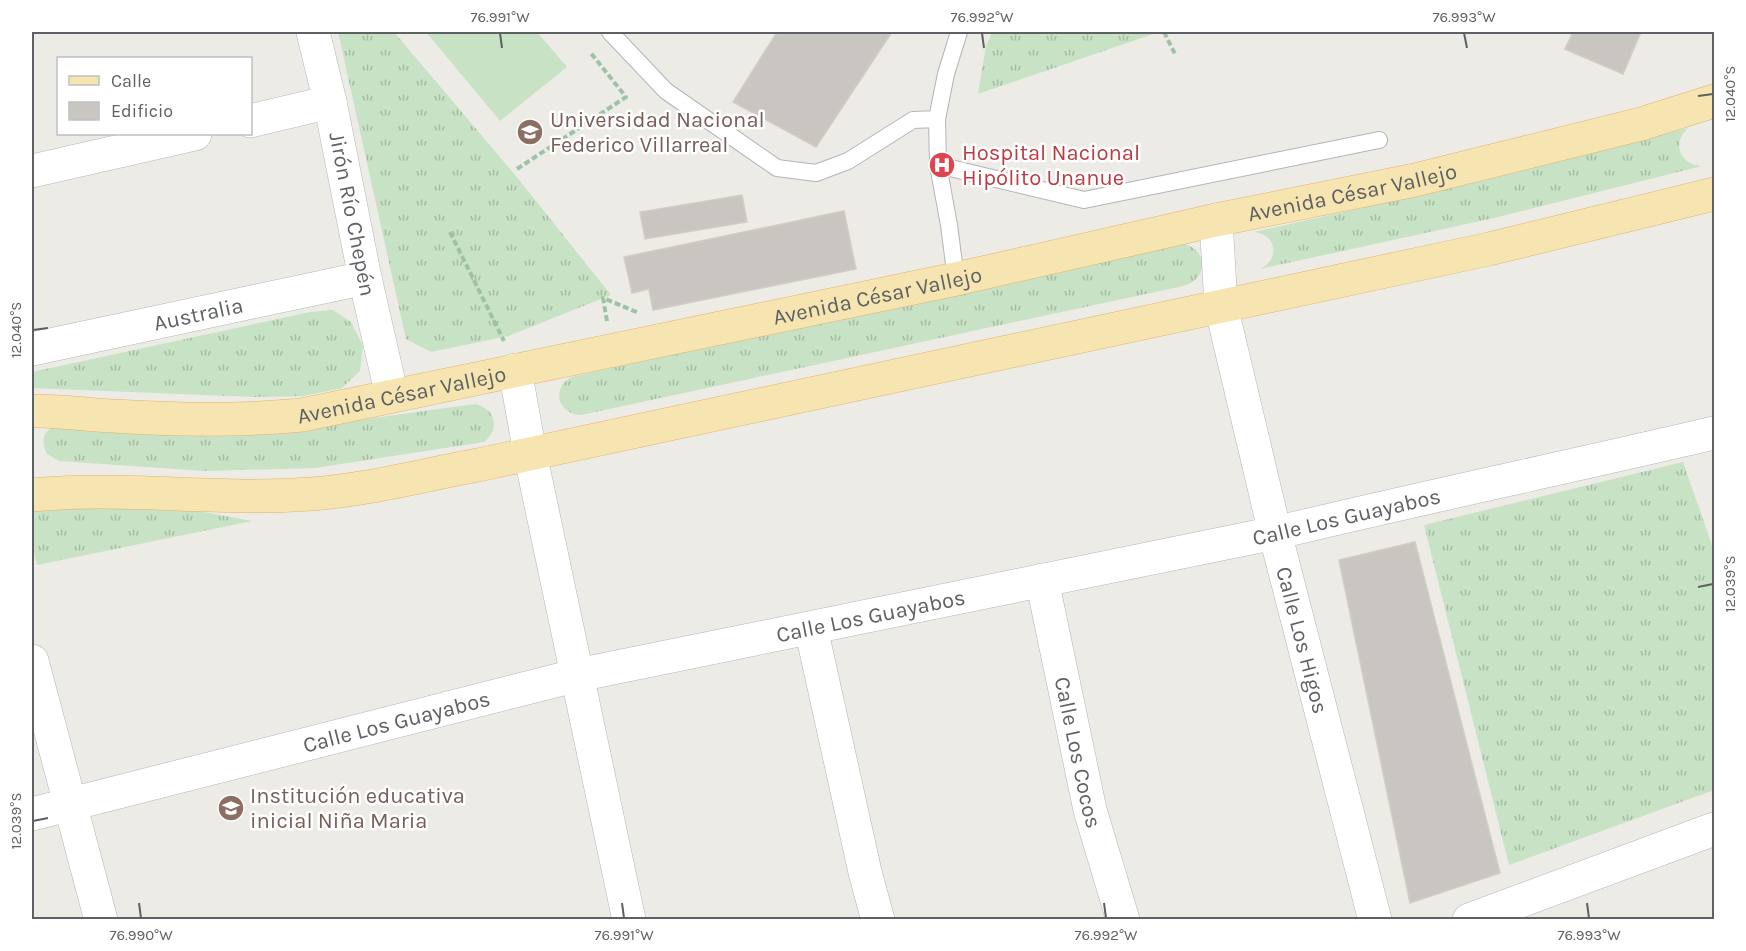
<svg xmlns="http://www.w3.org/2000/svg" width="1746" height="951" font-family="Karla,sans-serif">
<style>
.grass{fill:url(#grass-tufts)}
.garden{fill:#c7e2c4}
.building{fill:#c9c6c2;stroke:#d2ccc4;stroke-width:1.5}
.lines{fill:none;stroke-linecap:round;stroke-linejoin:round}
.service-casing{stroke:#b2b5b8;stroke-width:18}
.minor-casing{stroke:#b2b5b8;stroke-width:34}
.tertiary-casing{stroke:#b2b5b8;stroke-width:34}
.primary-casing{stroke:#e2b369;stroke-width:34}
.path{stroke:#9ec3a4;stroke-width:4;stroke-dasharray:6 3;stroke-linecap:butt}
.service{stroke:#fff;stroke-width:16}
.minor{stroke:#fff;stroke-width:33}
.tertiary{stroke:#fff;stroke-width:33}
.primary{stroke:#f6e4b1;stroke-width:33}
.ticks{fill:none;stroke:#5d6164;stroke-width:2}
.labels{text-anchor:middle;stroke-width:5;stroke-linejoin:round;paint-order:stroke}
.education-label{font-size:22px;fill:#785e54;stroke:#fff;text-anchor:start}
.health-label{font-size:22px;fill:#be3a42;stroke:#fff;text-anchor:start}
.street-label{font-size:22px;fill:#5d6164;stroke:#fff}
.neatline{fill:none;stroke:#5d6164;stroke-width:2}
.ticks-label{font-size:15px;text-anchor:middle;fill:#5d6164}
</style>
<defs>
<pattern id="grass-tufts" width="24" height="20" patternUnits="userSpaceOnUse" patternTransform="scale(1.5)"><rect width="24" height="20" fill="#c7e2c4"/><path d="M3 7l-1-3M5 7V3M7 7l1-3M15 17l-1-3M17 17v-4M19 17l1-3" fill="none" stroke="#a5bba3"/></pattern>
</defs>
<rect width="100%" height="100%" fill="#edebe5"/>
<!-- grass -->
<path class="grass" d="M 338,32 L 394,32 L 516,176 L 611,295 L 508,336 L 431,352 L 406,339 Z
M 992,32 L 1159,32 L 978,94 L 986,46 Z
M 1688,128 C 1671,143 1680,165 1702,166 L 1494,218 L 1260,269 C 1281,259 1276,234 1254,232 L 1482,181 Z
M 1178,243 C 1207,245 1212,278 1183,286 L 581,415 C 558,414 551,389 571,377 Z
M 333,310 L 351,322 L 363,346 L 360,371 L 342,388 L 303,396 L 253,397 L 32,388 L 32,372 L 310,312 Z
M 475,404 C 495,408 501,429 484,442 L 315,468 L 205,471 L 59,461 L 47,454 C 41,443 42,433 54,426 L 301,428 Z
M 1683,462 L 1714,551 L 1714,790 L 1509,865 L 1424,525 Z
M 86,505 L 188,509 L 252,521 L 37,565 L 32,542 L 32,511 Z"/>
<!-- garden -->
<path class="garden" d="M 426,32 L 537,32 L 567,67 L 500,121 Z"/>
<!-- building -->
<path class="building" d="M 777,32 L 892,32 L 816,147 L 733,102 Z
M 1573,32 L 1641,32 L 1623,74 L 1565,49 Z
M 742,195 L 747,222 L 645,239 L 640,212 Z
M 844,211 L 856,269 L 653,310 L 649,289 L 632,293 L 624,257 Z
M 1415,542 L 1500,873 L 1410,903 L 1339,560 Z"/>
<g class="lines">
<defs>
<path id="service" d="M 610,32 L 666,91 L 777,168 L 816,173 L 848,161 L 913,120 L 937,119
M 938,165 L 1084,200 L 1379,140
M 956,279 L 949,225 L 938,165 L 937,119 L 946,74 L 959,32"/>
<g id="minor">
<path d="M 313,32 L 330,102 L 365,278"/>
<path d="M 250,121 L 330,102"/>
<path d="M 32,171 L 195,134"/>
<path id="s1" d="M 1216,220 L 1221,306 L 1275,533 L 1375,920"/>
<path d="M 515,370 L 530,453 L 629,920"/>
<path id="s2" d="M 1042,580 L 1090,810 L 1123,920"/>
<path d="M 811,628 L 865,872 L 878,920"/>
<path d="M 32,661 L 101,920"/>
<path id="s3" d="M 32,814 L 578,675 L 1275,533 C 1421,498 1568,467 1714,433"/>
<path d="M 1469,920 L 1714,829"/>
</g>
<g id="tertiary">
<path id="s4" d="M 32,349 L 365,278 L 392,396"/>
</g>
<g id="primary">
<path id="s5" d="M 32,411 C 59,410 86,415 114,416 C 177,420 240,421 302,415 L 956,279 L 1216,220 L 1415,180 L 1641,124 L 1714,101"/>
<path d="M 32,495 C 124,486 218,501 311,494 C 367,490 423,475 478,465 L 1489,249 L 1714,194"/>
</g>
</defs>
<!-- service casing -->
<use href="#service" class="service-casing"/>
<!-- minor casing -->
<use href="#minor" class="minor-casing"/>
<!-- tertiary casing -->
<use href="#tertiary" class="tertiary-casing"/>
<!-- primary casing -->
<use href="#primary" class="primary-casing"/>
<!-- path -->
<path class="path" d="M 1164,32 L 1175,54
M 517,169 L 626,97 L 590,52
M 450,232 L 504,341
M 607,321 L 603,298 L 639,313"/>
<!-- service -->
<use href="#service" class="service"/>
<!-- minor -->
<use href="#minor" class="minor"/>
<!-- tertiary -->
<use href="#tertiary" class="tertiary"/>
<!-- primary -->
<use href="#primary" class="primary"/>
</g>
<!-- ticks -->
<path class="ticks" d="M 500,33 L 502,48M 982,33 L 984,48M 1464,33 L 1467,48M 1698,96 L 1713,94M 33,330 L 48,328M 1698,587 L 1713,584M 33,821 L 48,818M 139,903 L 141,918M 622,903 L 624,918M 1104,903 L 1106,918M 1587,903 L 1589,918"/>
<!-- icons -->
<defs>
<symbol id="university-disc" viewBox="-11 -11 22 22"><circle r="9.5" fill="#8d6e63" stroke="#fff"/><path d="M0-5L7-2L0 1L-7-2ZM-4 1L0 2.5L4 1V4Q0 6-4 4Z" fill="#fff"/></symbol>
<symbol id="hospital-disc" viewBox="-11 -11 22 22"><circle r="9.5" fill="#e0444e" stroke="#fff"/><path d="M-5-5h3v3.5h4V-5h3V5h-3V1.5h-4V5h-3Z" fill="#fff"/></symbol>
<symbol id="school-disc" viewBox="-11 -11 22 22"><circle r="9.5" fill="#8d6e63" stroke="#fff"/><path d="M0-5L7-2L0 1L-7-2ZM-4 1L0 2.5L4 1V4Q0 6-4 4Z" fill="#fff"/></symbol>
</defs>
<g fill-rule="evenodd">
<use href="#university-disc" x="515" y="117" width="30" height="30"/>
<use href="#hospital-disc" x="927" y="150" width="30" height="30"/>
<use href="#school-disc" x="216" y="793" width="30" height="30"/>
</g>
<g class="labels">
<!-- education labels -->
<g class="education-label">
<text x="550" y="127">Universidad Nacional<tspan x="550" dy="25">Federico Villarreal</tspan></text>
<text x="250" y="803">Institución educativa<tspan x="250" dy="25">inicial Niña Maria</tspan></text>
</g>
<!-- health labels -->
<g class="health-label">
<text x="962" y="160">Hospital Nacional<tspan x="962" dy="25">Hipólito Unanue</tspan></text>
</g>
<!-- street labels -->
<g class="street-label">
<text dy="8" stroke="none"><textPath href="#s5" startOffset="1344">Avenida César Vallejo</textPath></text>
<text transform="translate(353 214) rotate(79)" y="8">Jirón Río Chepén</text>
<text dy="8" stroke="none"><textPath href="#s5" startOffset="858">Avenida César Vallejo</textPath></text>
<text dy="8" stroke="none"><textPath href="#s4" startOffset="170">Australia</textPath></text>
<text dy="8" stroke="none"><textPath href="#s5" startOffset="372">Avenida César Vallejo</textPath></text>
<text dy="8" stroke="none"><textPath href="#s3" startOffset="1348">Calle Los Guayabos</textPath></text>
<text dy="8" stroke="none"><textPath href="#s3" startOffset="862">Calle Los Guayabos</textPath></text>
<text dy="8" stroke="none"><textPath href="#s1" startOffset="430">Calle Los Higos</textPath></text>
<text dy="8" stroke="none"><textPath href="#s3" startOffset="376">Calle Los Guayabos</textPath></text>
<text dy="8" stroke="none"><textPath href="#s2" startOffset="176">Calle Los Cocos</textPath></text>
</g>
</g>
<!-- border -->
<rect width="1746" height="951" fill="none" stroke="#ffffff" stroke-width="66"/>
<!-- legend -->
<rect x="57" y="57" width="195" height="78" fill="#ffffff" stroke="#bec0c1" stroke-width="1.5"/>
<rect x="69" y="76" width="30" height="9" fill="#f6e4b1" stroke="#bec0c1" stroke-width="1.5"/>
<text x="111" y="87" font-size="18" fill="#5d6164">Calle</text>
<rect x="69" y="102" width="30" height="18" fill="#c9c6c2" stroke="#bec0c1" stroke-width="1.5"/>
<text x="111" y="117" font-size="18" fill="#5d6164">Edificio</text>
<rect x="33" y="33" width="1680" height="885" class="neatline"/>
<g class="ticks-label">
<text x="500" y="22">76.991°W</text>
<text x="982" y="22">76.992°W</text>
<text x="1464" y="22">76.993°W</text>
<text transform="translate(1730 94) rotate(-90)" y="5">12.040°S</text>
<text transform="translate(16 330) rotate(-90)" y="5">12.040°S</text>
<text transform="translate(1730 584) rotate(-90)" y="5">12.039°S</text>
<text transform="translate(16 821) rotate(-90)" y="5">12.039°S</text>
<text x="141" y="940">76.990°W</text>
<text x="624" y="940">76.991°W</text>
<text x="1106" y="940">76.992°W</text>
<text x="1589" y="940">76.993°W</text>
</g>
</svg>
